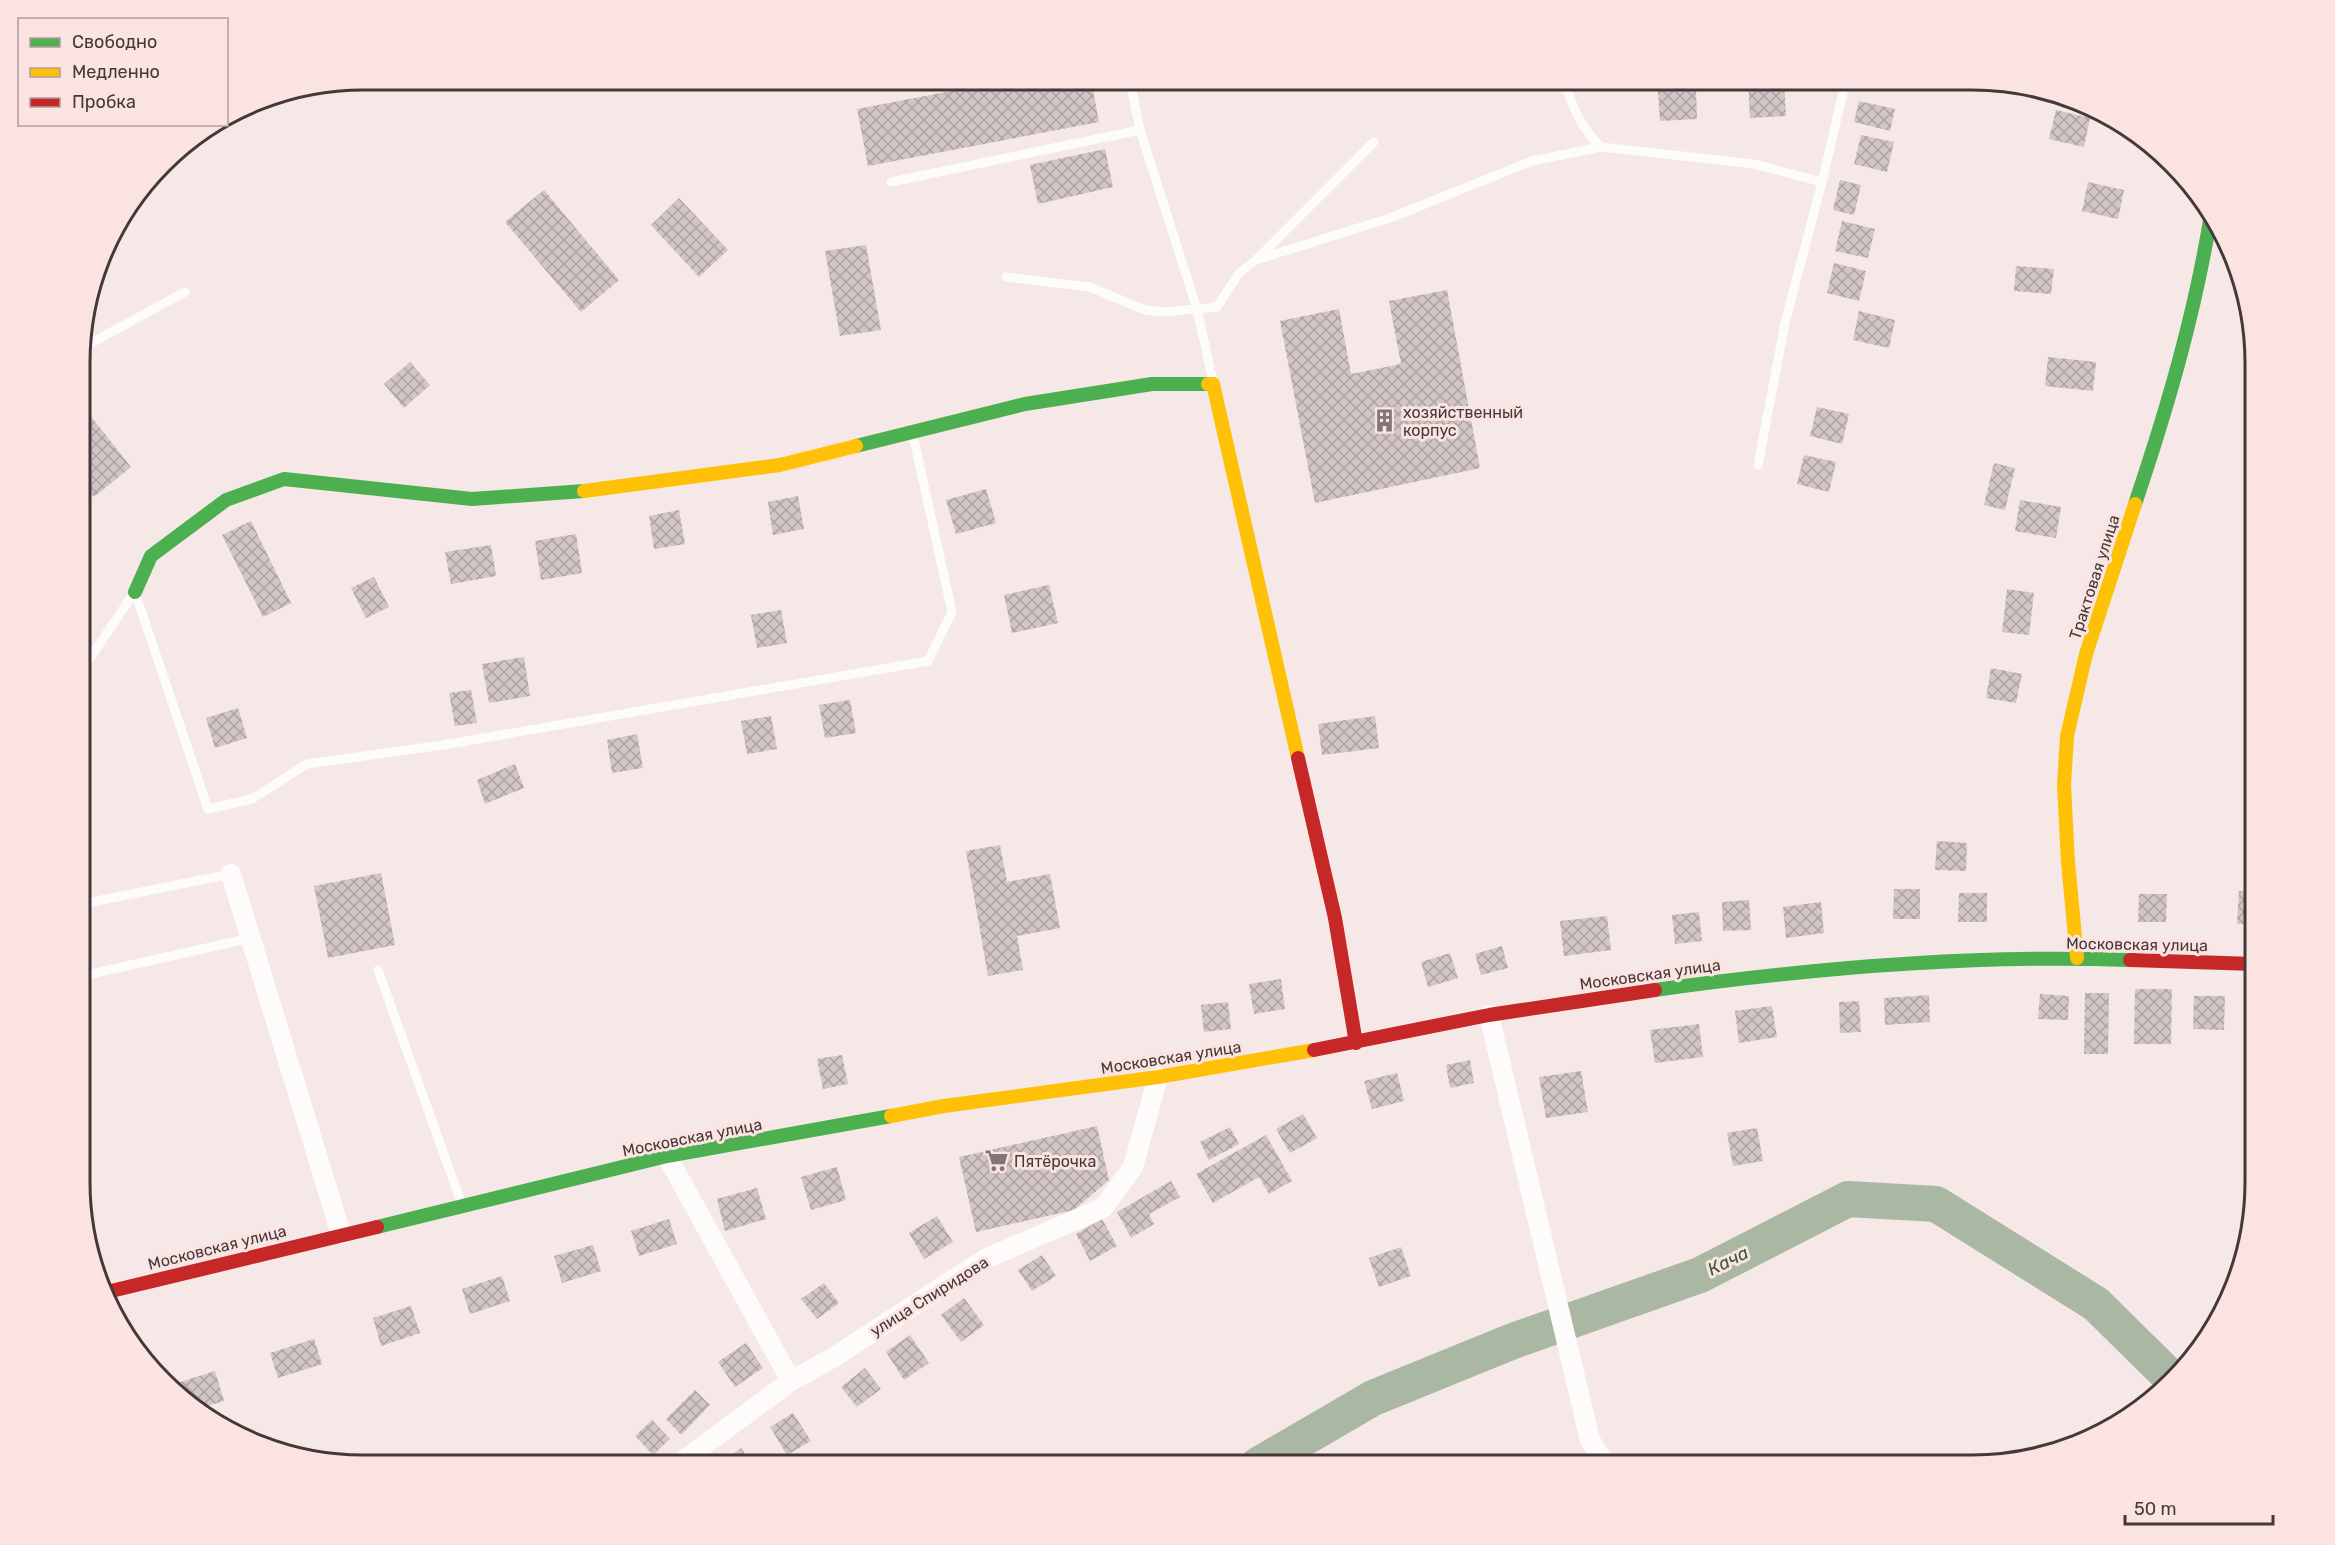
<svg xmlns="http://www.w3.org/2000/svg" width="2335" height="1545" font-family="Rubik,sans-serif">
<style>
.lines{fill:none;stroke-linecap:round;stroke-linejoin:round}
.river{stroke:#a9b7a3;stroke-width:36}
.building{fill:url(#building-cross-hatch)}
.lane{stroke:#fefcfb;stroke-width:9}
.street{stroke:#fefcfb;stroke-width:20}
.fast{stroke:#4caf50;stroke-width:14}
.slow{stroke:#ffc107;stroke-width:14}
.jam{stroke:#c62828;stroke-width:14}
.labels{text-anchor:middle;stroke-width:6;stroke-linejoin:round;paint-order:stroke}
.poi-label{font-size:16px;fill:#443838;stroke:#fbe3e1;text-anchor:start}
.street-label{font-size:16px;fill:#443838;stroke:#fbe3e1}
.water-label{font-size:18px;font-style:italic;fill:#375c33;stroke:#fbe3e1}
.rim{fill:none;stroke:#443838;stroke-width:3}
</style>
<defs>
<pattern id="building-cross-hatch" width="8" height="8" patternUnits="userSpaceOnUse" patternTransform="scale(1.5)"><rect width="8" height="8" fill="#d1c6c5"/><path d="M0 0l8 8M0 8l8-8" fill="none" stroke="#aba2a1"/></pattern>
</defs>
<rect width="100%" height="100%" fill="#f5e8e7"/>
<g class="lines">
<!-- river -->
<path class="river" d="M 1258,1465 L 1373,1398 L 1513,1341 L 1700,1275 L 1848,1199 L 1936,1204 L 2096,1304 L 2169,1376"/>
</g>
<!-- building -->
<path class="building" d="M 1009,80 L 1091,80 L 1099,122 L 868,166 L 857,109 Z
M 1784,80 L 1786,116 L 1750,118 L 1748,82 Z
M 1696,90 L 1697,119 L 1660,121 L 1658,91 Z
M 1859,101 L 1895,109 L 1890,131 L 1854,122 Z
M 2056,110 L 2090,118 L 2084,147 L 2049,139 Z
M 1861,135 L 1894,142 L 1887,172 L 1854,164 Z
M 1105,149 L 1113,187 L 1038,204 L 1030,165 Z
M 1840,180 L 1861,185 L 1854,215 L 1833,210 Z
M 2088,182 L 2124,190 L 2118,219 L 2082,211 Z
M 544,190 L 619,280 L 581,312 L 505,222 Z
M 679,198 L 728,250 L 699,277 L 651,225 Z
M 1842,221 L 1875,229 L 1868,258 L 1835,251 Z
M 866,245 L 881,330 L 840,336 L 825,251 Z
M 1834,263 L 1866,271 L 1859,301 L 1827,293 Z
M 2016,266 L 2054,269 L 2051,294 L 2014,291 Z
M 1447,290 L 1480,468 L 1315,503 L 1280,321 L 1339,309 L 1351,374 L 1401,364 L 1389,301 Z
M 1859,311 L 1895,320 L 1889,348 L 1853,340 Z
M 2048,357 L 2096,362 L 2093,391 L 2045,386 Z
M 410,362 L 430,385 L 404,408 L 384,384 Z
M 82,405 L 131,467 L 94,497 L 82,482 Z
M 1817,407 L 1849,414 L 1842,444 L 1810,436 Z
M 2251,427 L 2255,427 L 2255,461 L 2249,460 Z
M 1804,455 L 1836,462 L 1829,492 L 1797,484 Z
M 1994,463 L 2015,468 L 2005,510 L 1984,505 Z
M 986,489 L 996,523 L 956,534 L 946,500 Z
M 798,496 L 804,529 L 773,535 L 768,502 Z
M 2020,500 L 2061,507 L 2056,538 L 2015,531 Z
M 679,510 L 685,544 L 654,549 L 649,516 Z
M 251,521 L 291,603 L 263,617 L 222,535 Z
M 576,534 L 582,573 L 541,580 L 535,541 Z
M 491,545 L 496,576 L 451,584 L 445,552 Z
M 374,577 L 389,607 L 366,618 L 351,588 Z
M 1049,585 L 1058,623 L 1012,633 L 1004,595 Z
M 2007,589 L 2034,593 L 2029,635 L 2002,632 Z
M 781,610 L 787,643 L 757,648 L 751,615 Z
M 524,657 L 530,696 L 489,703 L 482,664 Z
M 1991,668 L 2022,674 L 2016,703 L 1986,698 Z
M 471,690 L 477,723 L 455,726 L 449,693 Z
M 850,700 L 856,733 L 825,738 L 819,705 Z
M 238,708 L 247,738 L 215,748 L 206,718 Z
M 771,716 L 777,749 L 747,754 L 741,721 Z
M 1375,716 L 1379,748 L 1322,755 L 1318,724 Z
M 637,734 L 643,768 L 612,773 L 607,740 Z
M 515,764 L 524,788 L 485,804 L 477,780 Z
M 1937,841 L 1967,843 L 1966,871 L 1935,870 Z
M 1000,845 L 1007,882 L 1050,874 L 1060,928 L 1017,936 L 1023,970 L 988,976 L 966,851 Z
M 381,873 L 395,945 L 328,958 L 314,886 Z
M 1894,889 L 1920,889 L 1920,919 L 1893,919 Z
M 2239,891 L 2255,892 L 2255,924 L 2237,924 Z
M 1959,893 L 1987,893 L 1987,922 L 1958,922 Z
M 2139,894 L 2167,894 L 2166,922 L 2138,922 Z
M 1749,900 L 1751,930 L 1723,931 L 1722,902 Z
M 1821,902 L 1824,933 L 1786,938 L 1783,907 Z
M 1699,912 L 1702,941 L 1675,944 L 1672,915 Z
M 1607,916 L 1611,950 L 1564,956 L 1560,921 Z
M 1502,946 L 1508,968 L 1481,975 L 1475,954 Z
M 1450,953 L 1458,978 L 1428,987 L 1421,962 Z
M 1281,979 L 1285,1009 L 1254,1014 L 1249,984 Z
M 2135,989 L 2172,989 L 2171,1044 L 2134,1044 Z
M 2085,993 L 2109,993 L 2108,1054 L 2084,1054 Z
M 2040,994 L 2069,996 L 2068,1020 L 2038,1019 Z
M 1929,995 L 1930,1022 L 1885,1025 L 1884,998 Z
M 2194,996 L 2225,996 L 2224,1030 L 2193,1029 Z
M 1859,1001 L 1861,1032 L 1840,1033 L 1839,1002 Z
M 1228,1002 L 1231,1029 L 1204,1032 L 1201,1005 Z
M 1772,1006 L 1777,1037 L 1739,1043 L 1735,1011 Z
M 1699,1024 L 1703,1057 L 1655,1063 L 1650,1030 Z
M 842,1055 L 848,1084 L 823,1089 L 817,1059 Z
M 1470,1060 L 1474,1083 L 1450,1088 L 1446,1065 Z
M 1581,1071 L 1588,1112 L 1546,1118 L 1539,1077 Z
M 1397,1073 L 1404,1101 L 1372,1109 L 1364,1081 Z
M 1303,1114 L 1317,1138 L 1290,1153 L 1276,1129 Z
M 1097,1126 L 1109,1180 L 1074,1210 L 976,1232 L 959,1157 Z
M 1230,1127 L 1239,1144 L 1209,1160 L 1200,1142 Z
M 1757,1128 L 1763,1161 L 1733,1166 L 1727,1133 Z
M 1266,1135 L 1292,1181 L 1269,1194 L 1259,1177 L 1213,1203 L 1196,1174 Z
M 837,1167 L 846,1200 L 811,1210 L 801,1177 Z
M 1171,1181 L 1180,1197 L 1149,1214 L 1154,1224 L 1131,1238 L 1117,1212 Z
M 757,1188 L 766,1219 L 725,1231 L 717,1199 Z
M 937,1216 L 953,1242 L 924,1259 L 909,1233 Z
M 669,1219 L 677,1244 L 639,1256 L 631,1231 Z
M 1102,1219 L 1117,1246 L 1090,1261 L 1076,1234 Z
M 593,1245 L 601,1271 L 562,1283 L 554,1256 Z
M 1401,1247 L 1411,1276 L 1379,1287 L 1369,1258 Z
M 1042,1255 L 1056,1276 L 1032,1291 L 1018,1270 Z
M 502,1276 L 510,1301 L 470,1314 L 462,1289 Z
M 824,1283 L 839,1303 L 817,1319 L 801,1299 Z
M 964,1298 L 984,1325 L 961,1342 L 941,1315 Z
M 411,1306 L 420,1333 L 381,1346 L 373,1318 Z
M 910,1335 L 929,1363 L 904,1380 L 886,1352 Z
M 314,1339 L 322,1364 L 278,1378 L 270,1353 Z
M 746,1343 L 763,1368 L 735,1387 L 718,1362 Z
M 865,1368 L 881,1389 L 857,1407 L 841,1387 Z
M 215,1371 L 224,1401 L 197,1409 L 174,1384 Z
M 695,1390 L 710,1405 L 681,1435 L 666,1419 Z
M 793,1413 L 811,1441 L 787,1455 L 770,1427 Z
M 652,1420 L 670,1439 L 653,1455 L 635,1436 Z
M 741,1448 L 753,1465 L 721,1465 L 720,1463 Z"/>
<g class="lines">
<!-- lane -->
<path class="lane" d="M 1130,80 L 1140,130 L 1197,309 L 1213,381
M 1564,80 C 1572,106 1581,128 1601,147
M 891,182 L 1140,130
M 1256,260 L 1393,217 L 1532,161 L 1601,147 L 1754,164 L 1822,182
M 1006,277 L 1090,287 L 1145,310 L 1164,312 L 1217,307 L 1239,273 L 1256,260 L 1374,142
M 82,348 L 185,292
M 1758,465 L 1785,323 L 1822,182 L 1846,80
M 136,595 L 208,809 L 252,799 L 307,764 L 443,745 L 928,661 L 952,612 L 913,435
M 82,663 L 90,658 L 133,594
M 82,904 L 231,874
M 378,970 L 461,1202
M 82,976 L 251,938"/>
<!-- street -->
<path class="street" d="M 231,874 L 341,1234
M 1489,1015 L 1590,1440 L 1605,1465
M 667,1156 L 791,1381
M 677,1465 L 791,1381 L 834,1357 L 985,1259 L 1103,1208 L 1133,1167 L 1158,1077"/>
<!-- fast -->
<path class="fast" d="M 856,446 L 1025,404 L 1152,384 L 1208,384
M 2135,504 C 2167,409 2195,314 2211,214
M 135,592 L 151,556 L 226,500 L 284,479 L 472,499 L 584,491
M 1655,990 C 1812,968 1972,954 2130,960
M 377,1227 L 667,1156 L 891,1116"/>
<!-- slow -->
<path class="slow" d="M 1208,384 L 1213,384 L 1298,758
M 584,491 L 780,465 L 856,446
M 2077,958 L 2068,862 L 2064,785 L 2067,736 L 2086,654 L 2135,504
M 891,1116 L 944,1106 L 1158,1077 L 1314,1050"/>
<!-- jam -->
<path class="jam" d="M 1298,758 L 1335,918 L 1356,1043
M 2130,960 L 2255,964
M 1314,1050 L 1489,1015 L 1655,990
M 107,1292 L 377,1227"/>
</g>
<!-- icons -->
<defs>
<symbol id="building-bare" viewBox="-9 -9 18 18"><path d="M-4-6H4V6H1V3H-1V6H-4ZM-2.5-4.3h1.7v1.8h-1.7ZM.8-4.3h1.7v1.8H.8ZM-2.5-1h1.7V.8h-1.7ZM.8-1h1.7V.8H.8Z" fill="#827675" stroke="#fbe3e1" stroke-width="2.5" paint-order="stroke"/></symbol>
<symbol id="supermarket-bare" viewBox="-9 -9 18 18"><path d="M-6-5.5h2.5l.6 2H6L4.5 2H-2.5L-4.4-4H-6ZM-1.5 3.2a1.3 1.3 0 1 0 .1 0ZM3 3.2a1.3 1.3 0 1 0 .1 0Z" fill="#827675" stroke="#fbe3e1" stroke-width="2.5" paint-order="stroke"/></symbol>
</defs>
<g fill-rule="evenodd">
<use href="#building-bare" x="1368" y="404" width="33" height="33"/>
<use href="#supermarket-bare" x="980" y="1144" width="33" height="33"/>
</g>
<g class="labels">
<!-- poi labels -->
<g class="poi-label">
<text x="1403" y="418">хозяйственный<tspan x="1403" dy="18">корпус</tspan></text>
<text x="1014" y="1167">Пятёрочка</text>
</g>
<!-- street labels -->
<g class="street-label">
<text transform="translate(2094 577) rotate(-72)" y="6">Трактовая улица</text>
<text transform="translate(2137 944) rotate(1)" y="6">Московская улица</text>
<text transform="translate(1650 974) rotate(-8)" y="6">Московская улица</text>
<text transform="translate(1171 1057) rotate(-9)" y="6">Московская улица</text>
<text transform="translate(692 1137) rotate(-11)" y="6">Московская улица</text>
<text transform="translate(217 1247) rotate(-14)" y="6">Московская улица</text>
<text transform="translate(929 1296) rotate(-32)" y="6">улица Спиридова</text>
</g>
<!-- water labels -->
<g class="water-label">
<text transform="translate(1728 1261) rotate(-27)" y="6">Кача</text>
</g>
</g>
<!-- crop -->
<path d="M0 0H2335V1545H0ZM363 90H1972A273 273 0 0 1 2245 363V1182A273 273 0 0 1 1972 1455H363A273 273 0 0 1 90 1182V363A273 273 0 0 1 363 90Z" fill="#fbe3e1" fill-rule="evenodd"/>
<path class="rim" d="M363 90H1972A273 273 0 0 1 2245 363V1182A273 273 0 0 1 1972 1455H363A273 273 0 0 1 90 1182V363A273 273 0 0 1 363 90Z"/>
<!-- legend -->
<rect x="18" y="18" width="210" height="108" fill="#fbe3e1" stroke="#b29f9d" stroke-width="1.5"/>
<rect x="30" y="38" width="30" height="9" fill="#4caf50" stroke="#b29f9d" stroke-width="1.5"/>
<text x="72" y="48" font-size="18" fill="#443838">Свободно</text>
<rect x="30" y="68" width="30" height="9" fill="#ffc107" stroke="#b29f9d" stroke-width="1.5"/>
<text x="72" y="78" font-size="18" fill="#443838">Медленно</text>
<rect x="30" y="98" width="30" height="9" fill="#c62828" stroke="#b29f9d" stroke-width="1.5"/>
<text x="72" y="108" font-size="18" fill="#443838">Пробка</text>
<!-- scale -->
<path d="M2125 1515v9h148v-9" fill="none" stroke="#443838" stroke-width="3"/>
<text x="2134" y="1515" font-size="18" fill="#443838" stroke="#fbe3e1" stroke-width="4.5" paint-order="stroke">50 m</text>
</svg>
